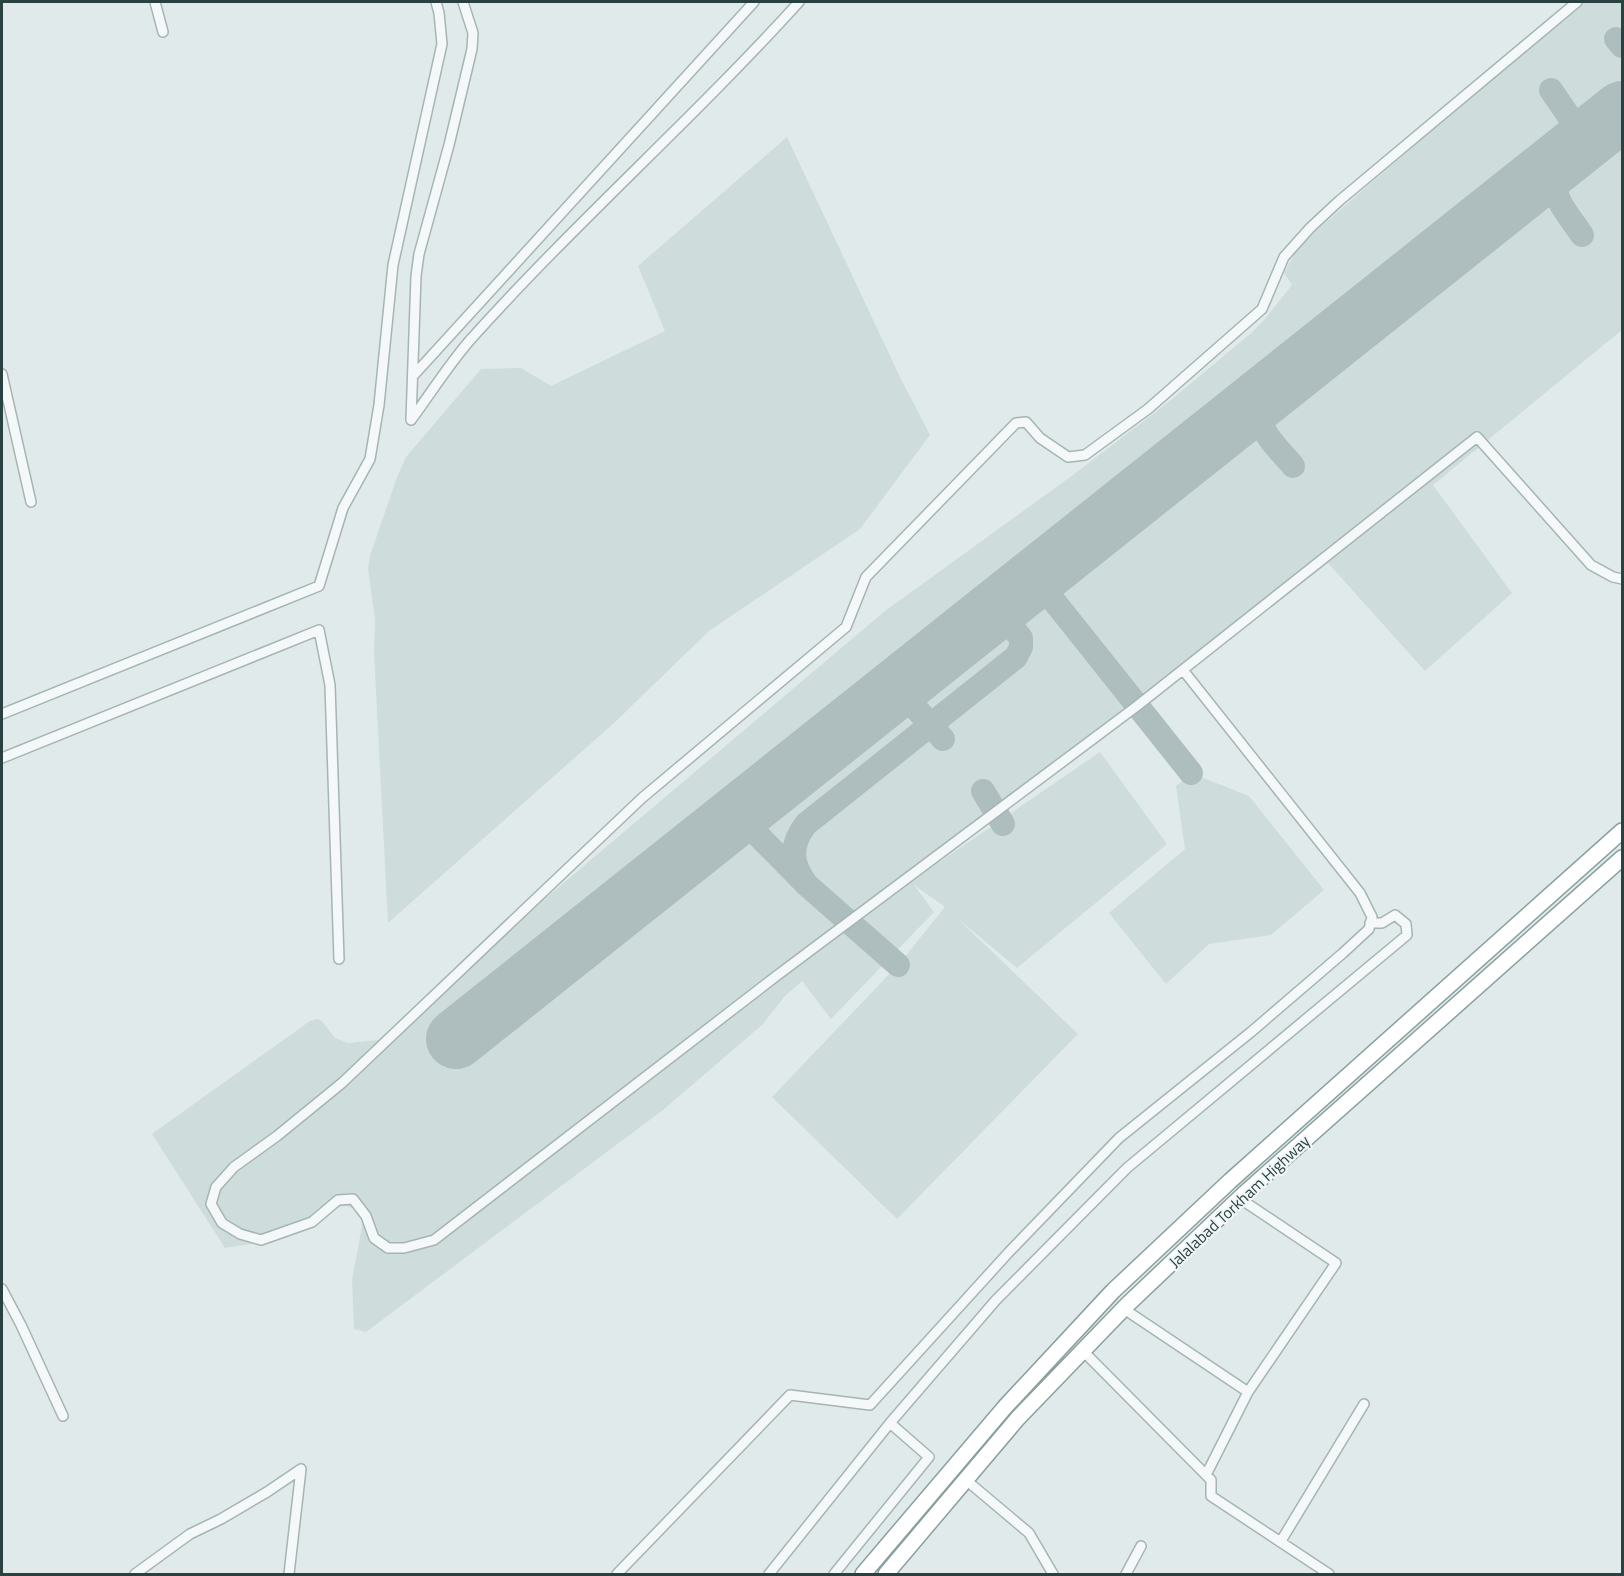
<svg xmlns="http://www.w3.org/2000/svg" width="1624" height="1576" font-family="'Titillium Web',sans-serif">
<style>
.built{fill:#cfdcdc}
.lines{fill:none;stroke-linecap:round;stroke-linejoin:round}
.taxiway{stroke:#aebebe;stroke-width:24}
.runway{stroke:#aebebe;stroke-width:60}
.minor-casing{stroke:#a6b4b4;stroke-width:12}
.trunk-casing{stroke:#89a0a0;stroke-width:18}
.minor{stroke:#f4f8f8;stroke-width:9}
.trunk{stroke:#fff;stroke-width:15}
.labels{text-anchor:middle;stroke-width:4.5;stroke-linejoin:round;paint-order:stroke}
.street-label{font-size:16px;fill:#2a4142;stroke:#f1f7f7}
</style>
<rect width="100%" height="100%" fill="#e1eaea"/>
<!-- built -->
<path class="built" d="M 1582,2 L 1622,2 L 1622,330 L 1433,485 L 1512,593 L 1425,671 L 1328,563 L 935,865 L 1100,752 L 1167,844 L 1017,968 L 956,917 L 1078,1034 L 897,1219 L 772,1097 L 898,965 L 945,907 L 914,885 L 934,912 L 831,1019 L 802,981 L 785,996 L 762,1025 L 663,1110 L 366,1332 L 354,1329 L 352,1280 L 362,1226 L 361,1216 L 357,1209 L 345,1206 L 336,1208 L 307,1228 L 281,1239 L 225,1248 L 152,1134 L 310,1021 L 317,1019 L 322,1021 L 335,1038 L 348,1043 L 378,1040 L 885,611 L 1073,475 L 1171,400 L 1250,334 L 1264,320 L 1292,285 L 1284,273 L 1299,246 L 1506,65 Z
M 787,137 L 900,377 L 930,435 L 860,529 L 709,631 L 614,723 L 388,923 L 374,653 L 375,619 L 368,568 L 370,556 L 397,477 L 406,457 L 481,369 L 521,368 L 551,386 L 665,331 L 638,266 Z
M 1191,773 L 1249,796 L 1324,890 L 1271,935 L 1209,944 L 1166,984 L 1109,913 L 1185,849 L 1176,786 Z"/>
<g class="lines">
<!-- taxiway -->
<path class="taxiway" d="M 1616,39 L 1622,46
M 1551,90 L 1585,140
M 1618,114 L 1622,121
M 1574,149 C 1543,190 1556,197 1582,235
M 1501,208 C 1524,194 1532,188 1557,198
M 1277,385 C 1272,391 1265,397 1262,404 C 1252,427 1280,450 1293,466
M 1208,441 C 1230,427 1238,416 1264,430
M 1053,563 C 1045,573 1041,579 1046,591 L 1191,773
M 1018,591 C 1029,584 1036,582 1046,591
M 907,679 L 905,696 L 943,739
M 880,702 L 892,694 L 905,696
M 983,791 L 1003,824
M 746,807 L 744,816 L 746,823 L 807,885 L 898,965
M 723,826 L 738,822 L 748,826
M 807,885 C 791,864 789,846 806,824 L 1016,657 L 1021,647 L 1021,638 L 997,609"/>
<!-- runway -->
<path class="runway" d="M 456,1039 L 1622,111"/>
<defs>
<path id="minor" d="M 155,2 L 163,32
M 1577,2 L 1339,201 L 1310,228 L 1284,257 L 1262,309 L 1148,409 L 1085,455 L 1068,457 L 1040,438 L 1026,422 L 1016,423 L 866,577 L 846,627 L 642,798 L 342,1083 L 277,1136 L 234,1167 L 216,1187 L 211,1204 L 222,1223 L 240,1234 L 261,1240 L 312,1222 L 338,1200 L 353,1199 L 366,1216 L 374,1238 L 388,1248 L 404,1248 L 434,1240 L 775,977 L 1137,706 L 1477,437 L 1591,565 L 1613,577 L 1622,579
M 2,374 L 31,502
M 413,376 L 754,2
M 411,420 C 431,393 449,364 471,339 C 576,222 694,118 799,2
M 411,420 L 416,276 L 419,254 L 449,145 L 472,49 L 473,33 L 463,2
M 2,714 L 319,586 L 343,508 L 370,459 L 379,405 L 393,265 L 442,44 L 439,13 L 436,2
M 2,758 L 319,630 L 330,685 L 339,959
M 2,1289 L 21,1325 L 63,1416
M 1124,1309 L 1248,1392
M 1083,1351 L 1211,1480 L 1211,1496 L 1329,1574
M 1206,1475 L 1248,1392 L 1336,1263 L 1239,1198
M 966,1480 L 1029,1533 L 1053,1574
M 1281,1541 L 1364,1404
M 135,1574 L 190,1534 L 221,1519 L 267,1492 L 301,1469 L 289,1574
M 617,1574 L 790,1395 L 870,1405 L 1009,1252 L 1119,1138 L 1251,1032 L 1343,953 L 1369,929 L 1372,917 L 1360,893 L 1183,670
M 769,1574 L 890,1423
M 834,1574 L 929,1457 L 890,1423 L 996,1300 L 1127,1168 L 1407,935 L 1406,924 L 1395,915 L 1382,923 L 1370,923
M 1126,1574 L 1141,1546"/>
<path id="trunk" d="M 863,1574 L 1005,1407 L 1113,1291 L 1230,1181 L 1622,831
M 886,1574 L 1018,1418 L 1127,1305 L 1245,1193 L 1622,858"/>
</defs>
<!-- minor casing -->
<use href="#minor" class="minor-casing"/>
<!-- trunk casing -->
<use href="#trunk" class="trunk-casing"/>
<!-- minor -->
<use href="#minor" class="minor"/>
<!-- trunk -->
<use href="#trunk" class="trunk"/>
</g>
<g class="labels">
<!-- street labels -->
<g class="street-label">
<text transform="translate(1239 1201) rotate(-43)" y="6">Jalalabad Torkham Highway</text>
</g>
</g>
<!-- border -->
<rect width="1624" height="1576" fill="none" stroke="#2a4142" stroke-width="6"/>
</svg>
